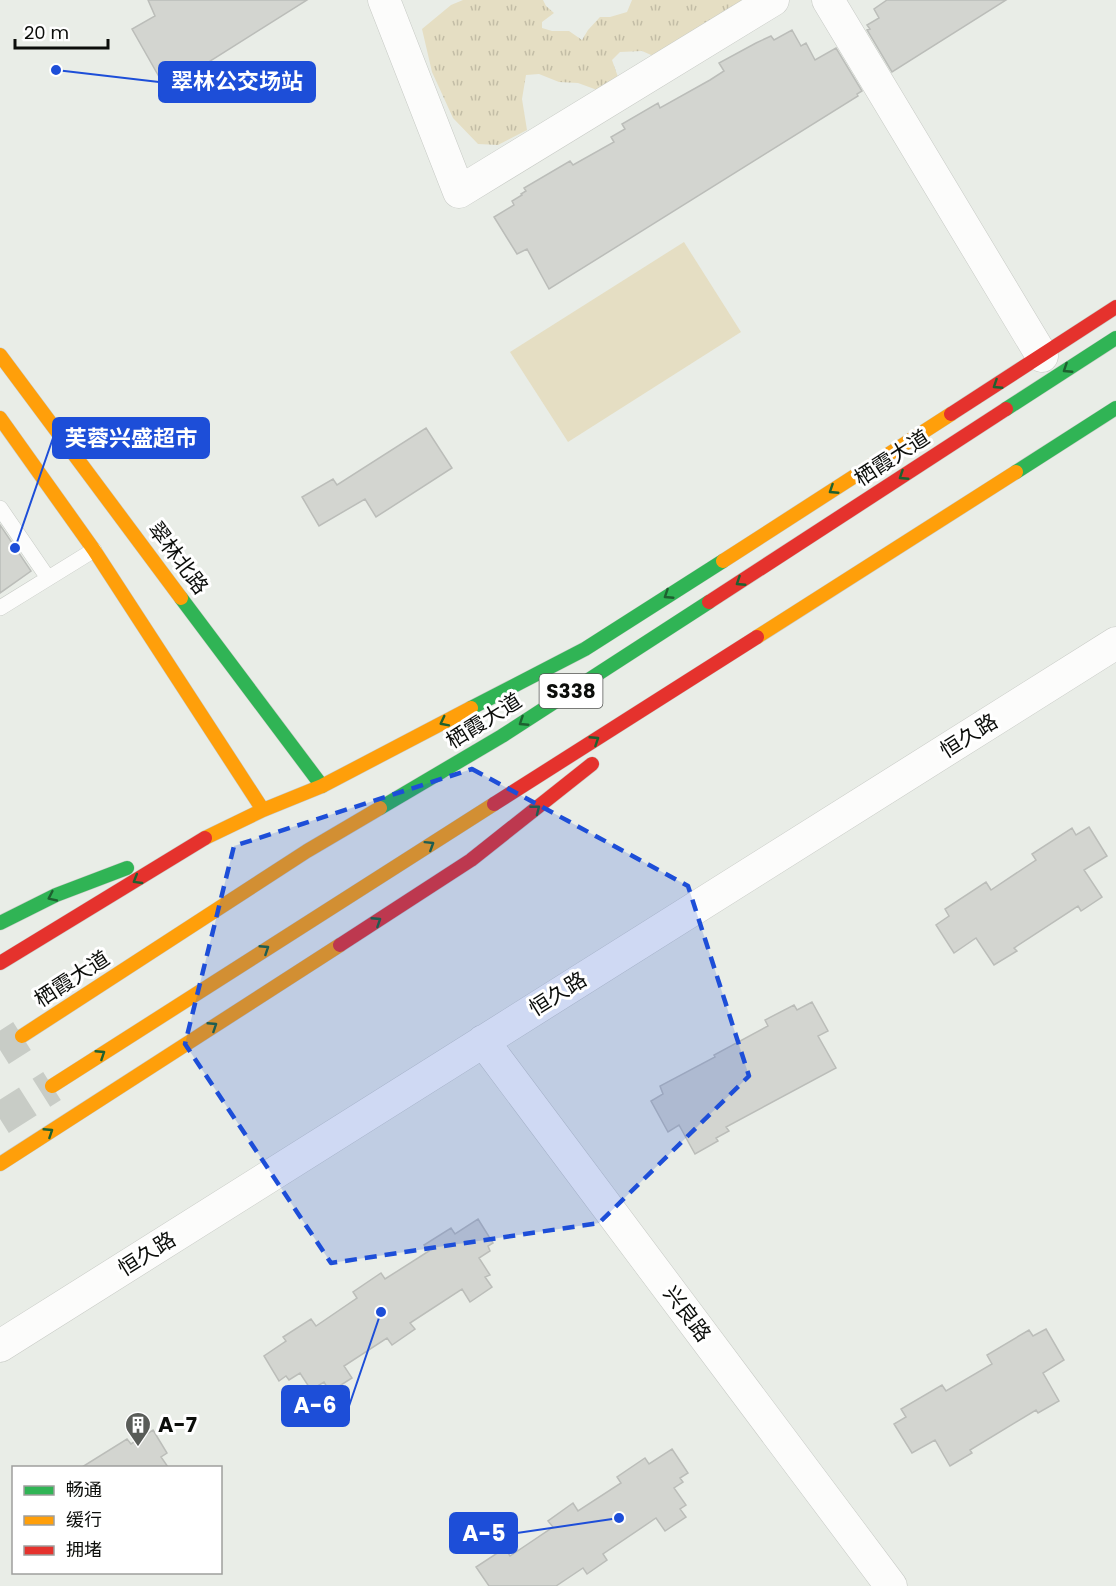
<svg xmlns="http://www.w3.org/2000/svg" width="1116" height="1586" font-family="Poppins,'Noto Sans SC',sans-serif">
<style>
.grass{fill:url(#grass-tufts)}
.garden{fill:#e5dec3}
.building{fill:#d3d5d0;stroke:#bbbdb9;stroke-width:1.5}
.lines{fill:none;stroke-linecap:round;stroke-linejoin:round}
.primary-tunnel{stroke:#c8ccc6;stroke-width:33;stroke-dasharray:33 16;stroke-linecap:butt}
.lane-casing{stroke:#c7cac5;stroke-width:16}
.street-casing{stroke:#c7cac5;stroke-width:33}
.fast-casing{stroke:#c7cac5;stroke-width:15}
.slow-casing{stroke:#c7cac5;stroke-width:15}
.jam-casing{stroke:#c7cac5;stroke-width:15}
.lane{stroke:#fcfcfb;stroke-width:15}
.street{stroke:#fcfcfb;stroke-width:32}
.fast{stroke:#30b455;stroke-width:14}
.slow{stroke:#ff9f0a;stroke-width:14}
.jam{stroke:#e5322d;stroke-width:14}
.oneway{stroke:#1e6130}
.marked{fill:#1d4ed8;fill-opacity:0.2;stroke:#1d4ed8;stroke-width:4.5;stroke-dasharray:12 8;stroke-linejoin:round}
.labels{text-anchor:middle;stroke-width:6;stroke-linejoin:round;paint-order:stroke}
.shield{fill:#fff;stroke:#555654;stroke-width:1.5}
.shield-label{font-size:20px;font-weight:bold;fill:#0c0e0b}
.street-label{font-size:21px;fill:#0c0e0b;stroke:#fff}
.poi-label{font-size:21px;font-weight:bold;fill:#0c0e0b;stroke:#fff;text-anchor:start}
.leader{fill:none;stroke:#1d4ed8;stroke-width:2}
.callout-dot{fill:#1d4ed8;stroke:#fff;stroke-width:2}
.callout{fill:#1d4ed8;stroke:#1d4ed8;stroke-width:2}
.callout-label{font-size:22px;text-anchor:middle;font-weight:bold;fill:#fff}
</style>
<defs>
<pattern id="grass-tufts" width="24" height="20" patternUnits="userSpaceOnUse" patternTransform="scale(1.5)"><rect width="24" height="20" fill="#e5dec3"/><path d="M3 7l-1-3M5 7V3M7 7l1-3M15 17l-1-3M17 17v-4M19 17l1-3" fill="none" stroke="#c3bda6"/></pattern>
</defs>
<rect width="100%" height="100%" fill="#e9ede7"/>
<!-- grass -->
<path class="grass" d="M 463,0 L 543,0 L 546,6 L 554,13 L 542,22 L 542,28 L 552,31 L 569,31 L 582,40 L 588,30 L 600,17 L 610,17 L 627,12 L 632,0 L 744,0 L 658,58 L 642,51 L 620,52 L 612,60 L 618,77 L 600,91 L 578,83 L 559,82 L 539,74 L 526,75 L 522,99 L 527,130 L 498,145 L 478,144 L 453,118 L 432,72 L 422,29 L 451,5 Z"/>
<!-- garden -->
<path class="garden" d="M 684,242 L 741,332 L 568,442 L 510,352 Z"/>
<!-- building -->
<path class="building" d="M 148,0 L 307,0 L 166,89 L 132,29 L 155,16 Z
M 887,0 L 1006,0 L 892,72 L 867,30 L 870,29 L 867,25 L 879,18 L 874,9 Z
M 792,30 L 801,46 L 806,43 L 815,60 L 836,48 L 862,91 L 857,94 L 858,96 L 549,289 L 527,249 L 517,254 L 494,217 L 514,205 L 512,201 L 522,195 L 521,194 L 526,191 L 524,188 L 570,161 L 573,165 L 614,142 L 611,137 L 625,129 L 622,124 L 658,103 L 660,108 L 710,80 L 724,71 L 719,63 L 756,43 L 771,36 L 774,40 Z
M 426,428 L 452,468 L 376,517 L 365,499 L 319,526 L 302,497 L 333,479 L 337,485 Z
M 0,525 L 31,571 L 0,593 Z
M 1089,827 L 1107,856 L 1084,870 L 1102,897 L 1081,911 L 1078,906 L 1014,948 L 1017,951 L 994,965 L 976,938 L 954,953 L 936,925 L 949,916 L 945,909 L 986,882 L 991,890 L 1036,860 L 1032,854 L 1072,828 L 1076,835 Z
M 812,1002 L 828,1031 L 818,1036 L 836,1068 L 726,1127 L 729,1131 L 716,1138 L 718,1141 L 695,1154 L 679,1125 L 668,1132 L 651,1101 L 663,1094 L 660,1086 L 715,1057 L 714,1055 L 768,1026 L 765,1020 L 794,1005 L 797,1010 Z
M 478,1219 L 493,1243 L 488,1246 L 490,1251 L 479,1258 L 490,1275 L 485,1277 L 492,1287 L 470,1302 L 462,1289 L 410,1323 L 415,1329 L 392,1345 L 387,1338 L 344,1366 L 352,1378 L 330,1392 L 324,1382 L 311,1390 L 300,1373 L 289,1380 L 286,1376 L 279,1381 L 264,1356 L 286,1341 L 283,1337 L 311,1319 L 316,1326 L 357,1298 L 353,1292 L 381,1273 L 385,1279 L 429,1251 L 424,1245 L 451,1228 L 455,1234 Z
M 1046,1329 L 1064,1360 L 1043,1373 L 1059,1401 L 1038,1413 L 1036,1410 L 970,1450 L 972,1453 L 950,1466 L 935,1440 L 912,1453 L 894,1424 L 906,1417 L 901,1409 L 942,1385 L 946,1391 L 992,1364 L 987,1355 L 1029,1330 L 1033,1336 Z
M 153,1430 L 167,1453 L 161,1457 L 168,1467 L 82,1467 L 127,1439 L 131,1444 Z
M 672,1449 L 688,1473 L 680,1478 L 683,1482 L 674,1488 L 686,1505 L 680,1509 L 686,1517 L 665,1531 L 656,1518 L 603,1554 L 607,1560 L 587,1574 L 583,1568 L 556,1586 L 489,1586 L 476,1567 L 505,1548 L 510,1556 L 553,1527 L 548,1521 L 573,1503 L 578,1511 L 621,1483 L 617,1477 L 645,1458 L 649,1464 Z"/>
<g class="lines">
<!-- primary-tunnel -->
<path class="primary-tunnel" d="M 0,1050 L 22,1036
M 0,1119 L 52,1086"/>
<defs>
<path id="lane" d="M 0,508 L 48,578
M 0,608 L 94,550"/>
<path id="street" d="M 384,0 L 459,192 L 773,0
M 828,0 L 1042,356
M 483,1041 L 891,1586
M 0,1346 L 1116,643"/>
<path id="fast" d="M 1006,409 L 1116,338
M 1016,472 L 1116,408
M 181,598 L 322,786
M 471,708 L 585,649 L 723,561
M 380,808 L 502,736 L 709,602
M 0,923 L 56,895 L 127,868"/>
<path id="slow" d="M 0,355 L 181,598
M 0,418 L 94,550 L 263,810
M 723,561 L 951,414
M 757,637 L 1016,472
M 205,838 L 263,810 L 322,786 L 471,708
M 22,1036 L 307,851 L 380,808
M 52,1086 L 494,804
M 0,1164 L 340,945"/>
<path id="jam" d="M 951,414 L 1116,307
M 709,602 L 1006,409
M 494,804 L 757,637
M 340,945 L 471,860 L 592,764
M 0,963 L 205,838"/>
</defs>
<!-- lane casing -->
<use href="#lane" class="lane-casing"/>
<!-- street casing -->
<use href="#street" class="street-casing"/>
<!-- fast casing -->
<use href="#fast" class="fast-casing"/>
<!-- slow casing -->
<use href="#slow" class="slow-casing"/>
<!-- jam casing -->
<use href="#jam" class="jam-casing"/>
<!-- lane -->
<use href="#lane" class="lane"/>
<!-- street -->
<use href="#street" class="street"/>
<!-- fast -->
<use href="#fast" class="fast"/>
<!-- slow -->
<use href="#slow" class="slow"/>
<!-- jam -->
<use href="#jam" class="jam"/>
</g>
<!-- one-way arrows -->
<defs><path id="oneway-chevron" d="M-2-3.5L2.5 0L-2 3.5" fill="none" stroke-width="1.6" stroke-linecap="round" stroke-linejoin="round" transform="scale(1.5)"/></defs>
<g class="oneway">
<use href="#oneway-chevron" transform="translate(1067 369) rotate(147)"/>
<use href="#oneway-chevron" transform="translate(997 385) rotate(147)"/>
<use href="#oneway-chevron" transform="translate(903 476) rotate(147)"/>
<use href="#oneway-chevron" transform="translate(833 490) rotate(147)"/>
<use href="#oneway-chevron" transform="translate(740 582) rotate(147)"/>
<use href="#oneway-chevron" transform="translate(668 595) rotate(147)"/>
<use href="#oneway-chevron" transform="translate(444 722) rotate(153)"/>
<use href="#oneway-chevron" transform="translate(523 722) rotate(147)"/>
<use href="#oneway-chevron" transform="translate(595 740) rotate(-33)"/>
<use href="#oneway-chevron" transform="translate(536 809) rotate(-38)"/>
<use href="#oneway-chevron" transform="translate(430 845) rotate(-32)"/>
<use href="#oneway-chevron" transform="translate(137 880) rotate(149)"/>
<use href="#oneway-chevron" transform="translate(52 897) rotate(155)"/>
<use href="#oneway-chevron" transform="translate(377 921) rotate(-33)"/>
<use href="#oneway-chevron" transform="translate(265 949) rotate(-33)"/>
<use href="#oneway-chevron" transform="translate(213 1026) rotate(-33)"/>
<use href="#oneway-chevron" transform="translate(101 1054) rotate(-33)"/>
<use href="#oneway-chevron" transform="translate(49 1132) rotate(-33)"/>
</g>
<!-- marked area -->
<path class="marked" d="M 472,769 L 688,886 L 749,1076 L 599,1223 L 331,1263 L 185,1044 L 234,846 Z"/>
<!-- icons -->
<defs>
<symbol id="building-pin" viewBox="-11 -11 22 30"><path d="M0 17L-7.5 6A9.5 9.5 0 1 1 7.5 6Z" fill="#595c58" stroke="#fff"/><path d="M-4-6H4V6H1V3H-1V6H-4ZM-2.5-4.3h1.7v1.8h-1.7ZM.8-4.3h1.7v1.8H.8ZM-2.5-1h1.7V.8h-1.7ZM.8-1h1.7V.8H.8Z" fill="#fff"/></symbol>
</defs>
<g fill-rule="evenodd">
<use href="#building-pin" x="123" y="1410" width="30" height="40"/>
</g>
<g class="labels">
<!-- shield labels -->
<rect class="shield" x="539.5" y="674" width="63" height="34" rx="4.5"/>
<g class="shield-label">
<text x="571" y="698">S338</text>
</g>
<!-- street labels -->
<g class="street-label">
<text transform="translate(892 458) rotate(-33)" y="7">栖霞大道</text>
<text transform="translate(178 558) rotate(53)" y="7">翠林北路</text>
<text transform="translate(484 721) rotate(-32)" y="7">栖霞大道</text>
<text transform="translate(969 736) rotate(-32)" y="7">恒久路</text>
<text transform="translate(72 979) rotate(-33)" y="7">栖霞大道</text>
<text transform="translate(558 994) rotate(-32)" y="7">恒久路</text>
<text transform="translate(147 1254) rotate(-32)" y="7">恒久路</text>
<text transform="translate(687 1314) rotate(53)" y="7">兴良路</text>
</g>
<!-- poi labels -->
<g class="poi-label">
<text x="158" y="1432">A-7</text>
</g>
</g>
<!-- callouts -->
<path class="leader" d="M56 70L159 82M15 548L53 438M381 1312L349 1406M619 1518L517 1533"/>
<g class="callout-dot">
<circle cx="56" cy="70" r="6"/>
<circle cx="15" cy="548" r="6"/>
<circle cx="381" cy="1312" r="6"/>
<circle cx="619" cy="1518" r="6"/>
</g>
<g class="callout">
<rect x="159" y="62" width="156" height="40" rx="6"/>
<rect x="53" y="418" width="156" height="40" rx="6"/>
<rect x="282" y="1386" width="67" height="40" rx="6"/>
<rect x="450" y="1513" width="67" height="40" rx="6"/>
</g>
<g class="callout-label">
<text x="237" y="89">翠林公交场站</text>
<text x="131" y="446">芙蓉兴盛超市</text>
<text x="315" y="1413">A-6</text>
<text x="484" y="1541">A-5</text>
</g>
<!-- legend -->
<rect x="12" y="1466" width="210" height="108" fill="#ffffff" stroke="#9e9f9d" stroke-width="1.5"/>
<rect x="24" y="1486" width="30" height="9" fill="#30b455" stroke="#9e9f9d" stroke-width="1.5"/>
<text x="66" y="1496" font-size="18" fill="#0c0e0b">畅通</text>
<rect x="24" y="1516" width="30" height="9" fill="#ff9f0a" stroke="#9e9f9d" stroke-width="1.5"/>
<text x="66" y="1526" font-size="18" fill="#0c0e0b">缓行</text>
<rect x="24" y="1546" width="30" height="9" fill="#e5322d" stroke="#9e9f9d" stroke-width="1.5"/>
<text x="66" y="1556" font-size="18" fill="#0c0e0b">拥堵</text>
<!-- scale -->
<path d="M15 39v9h93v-9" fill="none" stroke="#0c0e0b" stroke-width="3"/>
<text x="24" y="39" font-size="18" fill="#0c0e0b" stroke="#ffffff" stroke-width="4.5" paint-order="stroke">20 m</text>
</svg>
